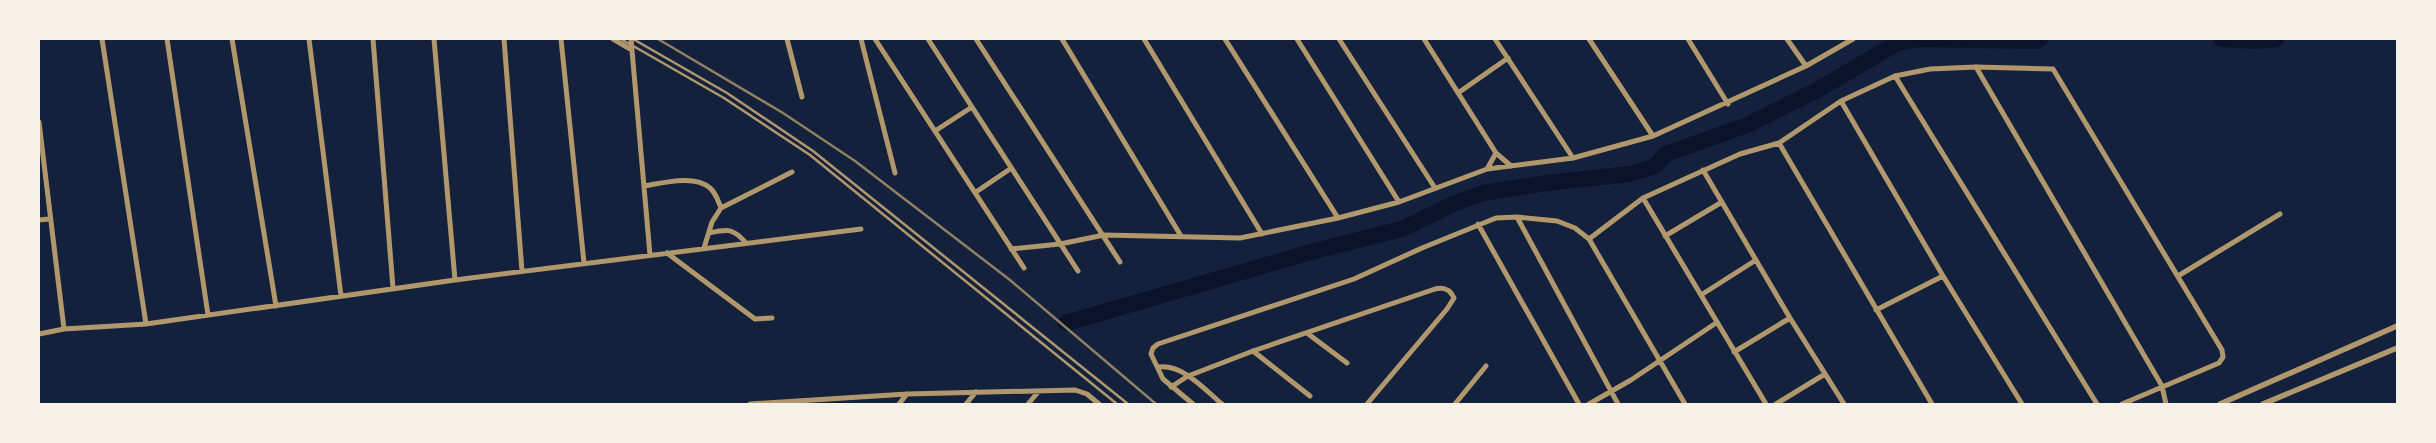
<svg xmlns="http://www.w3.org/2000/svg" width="2436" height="443" font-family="Montserrat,sans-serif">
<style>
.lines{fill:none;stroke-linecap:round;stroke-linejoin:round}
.river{stroke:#0b132b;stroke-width:16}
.service{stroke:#b1986c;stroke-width:2.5}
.minor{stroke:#b1986c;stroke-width:5}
.tertiary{stroke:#b1986c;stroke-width:5.5}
.rail{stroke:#918062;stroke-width:2.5}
</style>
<rect width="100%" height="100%" fill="#14213d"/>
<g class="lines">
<!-- river -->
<path class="river" d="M 2221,39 L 2255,41 L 2276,39
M 1066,323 L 1311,252 L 1402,229 L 1453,204 L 1483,193 L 1546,183 L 1630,174 L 1655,166 L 1666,154 L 1747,125 L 1821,88 L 1897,43 L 1919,39 L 2036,41 L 2040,39"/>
<!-- service -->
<path class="service" d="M 621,39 L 724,98 L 810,155 L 1117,404
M 633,39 L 727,93 L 813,151 L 1128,404"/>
<!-- minor -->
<path class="minor" d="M 102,39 L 146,324
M 167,39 L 208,315
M 232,39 L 276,306
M 309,39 L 341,296
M 373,39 L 393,288
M 434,39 L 455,280
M 504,39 L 522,271
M 561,39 L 584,263
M 613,39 L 632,50
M 631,39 L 650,255
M 787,39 L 802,97
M 861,39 L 895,173
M 875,39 L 1024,268
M 928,39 L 1078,271
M 976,39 L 1120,262
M 1062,39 L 1181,236
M 1144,39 L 1262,234
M 1225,39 L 1338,218
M 1297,39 L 1399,202
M 1339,39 L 1435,188
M 1424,39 L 1496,153 L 1511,166
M 1495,39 L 1573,158
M 1589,39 L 1653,136
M 1688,39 L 1728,104
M 1787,39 L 1806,66
M 1976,67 L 2162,386 L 2166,404
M 1895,76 L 2097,404
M 1458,93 L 1508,58
M 1841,101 L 1943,276 L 2022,404
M 39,122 L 64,329
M 935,131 L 972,107
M 1779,143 L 1932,404
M 1487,169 L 1496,153
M 1703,170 L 1790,318 L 1844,404
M 644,186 C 662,183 695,174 710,188 C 716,193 718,201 721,208
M 976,192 L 1010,169
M 1643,198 L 1766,404
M 1517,217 L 1618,404
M 39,220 L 49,219
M 1478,224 L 1579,404
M 709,233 C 728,229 733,228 746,243
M 1665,236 L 1722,202
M 1589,239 L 1643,198 L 1740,154 L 1779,143 L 1841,101 L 1895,76 L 1930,69 L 1976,67 L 2053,69 L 2222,350 L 2223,357 L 2219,363 L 2122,404
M 704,248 L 712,222 L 721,208 L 792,172
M 1011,249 L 1060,244 L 1104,235 L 1240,238 L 1338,218 L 1399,202 L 1487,169 L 1573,158 L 1653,136 L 1806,66 L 1853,39
M 667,253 L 755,319 L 772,318
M 2178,276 L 2280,214
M 1701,295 L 1756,260
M 1876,310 L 1943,276
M 1307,333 L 1347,363
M 39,334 L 64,329 L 146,324 L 455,280 L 861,229
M 1253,351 L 1310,396
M 1734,352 L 1790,318
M 1159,367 C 1183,364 1205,390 1222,404
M 1171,387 L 1188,376 L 1253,351 L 1435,289 C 1444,287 1450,289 1454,298 L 1447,309 L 1367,404
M 750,404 L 907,394 L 1075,390 L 1087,394 L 1099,404
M 899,404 L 907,394
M 966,404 L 976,392
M 1028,404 L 1039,391
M 1193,404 L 1163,379 L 1151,354 L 1153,348 L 1158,344 L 1354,279 L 1422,248 L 1496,218 L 1517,217 L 1557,221 L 1575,228 L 1589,239 L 1685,404
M 1455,404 L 1486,366
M 1589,404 L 1631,380 L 1716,323
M 1776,404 L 1825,374"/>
<!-- tertiary -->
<path class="tertiary" d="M 2220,404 L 2397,326
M 2263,404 L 2397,348"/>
<!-- rail -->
<path class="rail" d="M 658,39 L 783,113 L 855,161 L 1010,280 L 1156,404"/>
</g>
<!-- border -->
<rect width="2436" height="443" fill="none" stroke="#f6f1e7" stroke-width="80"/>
</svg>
